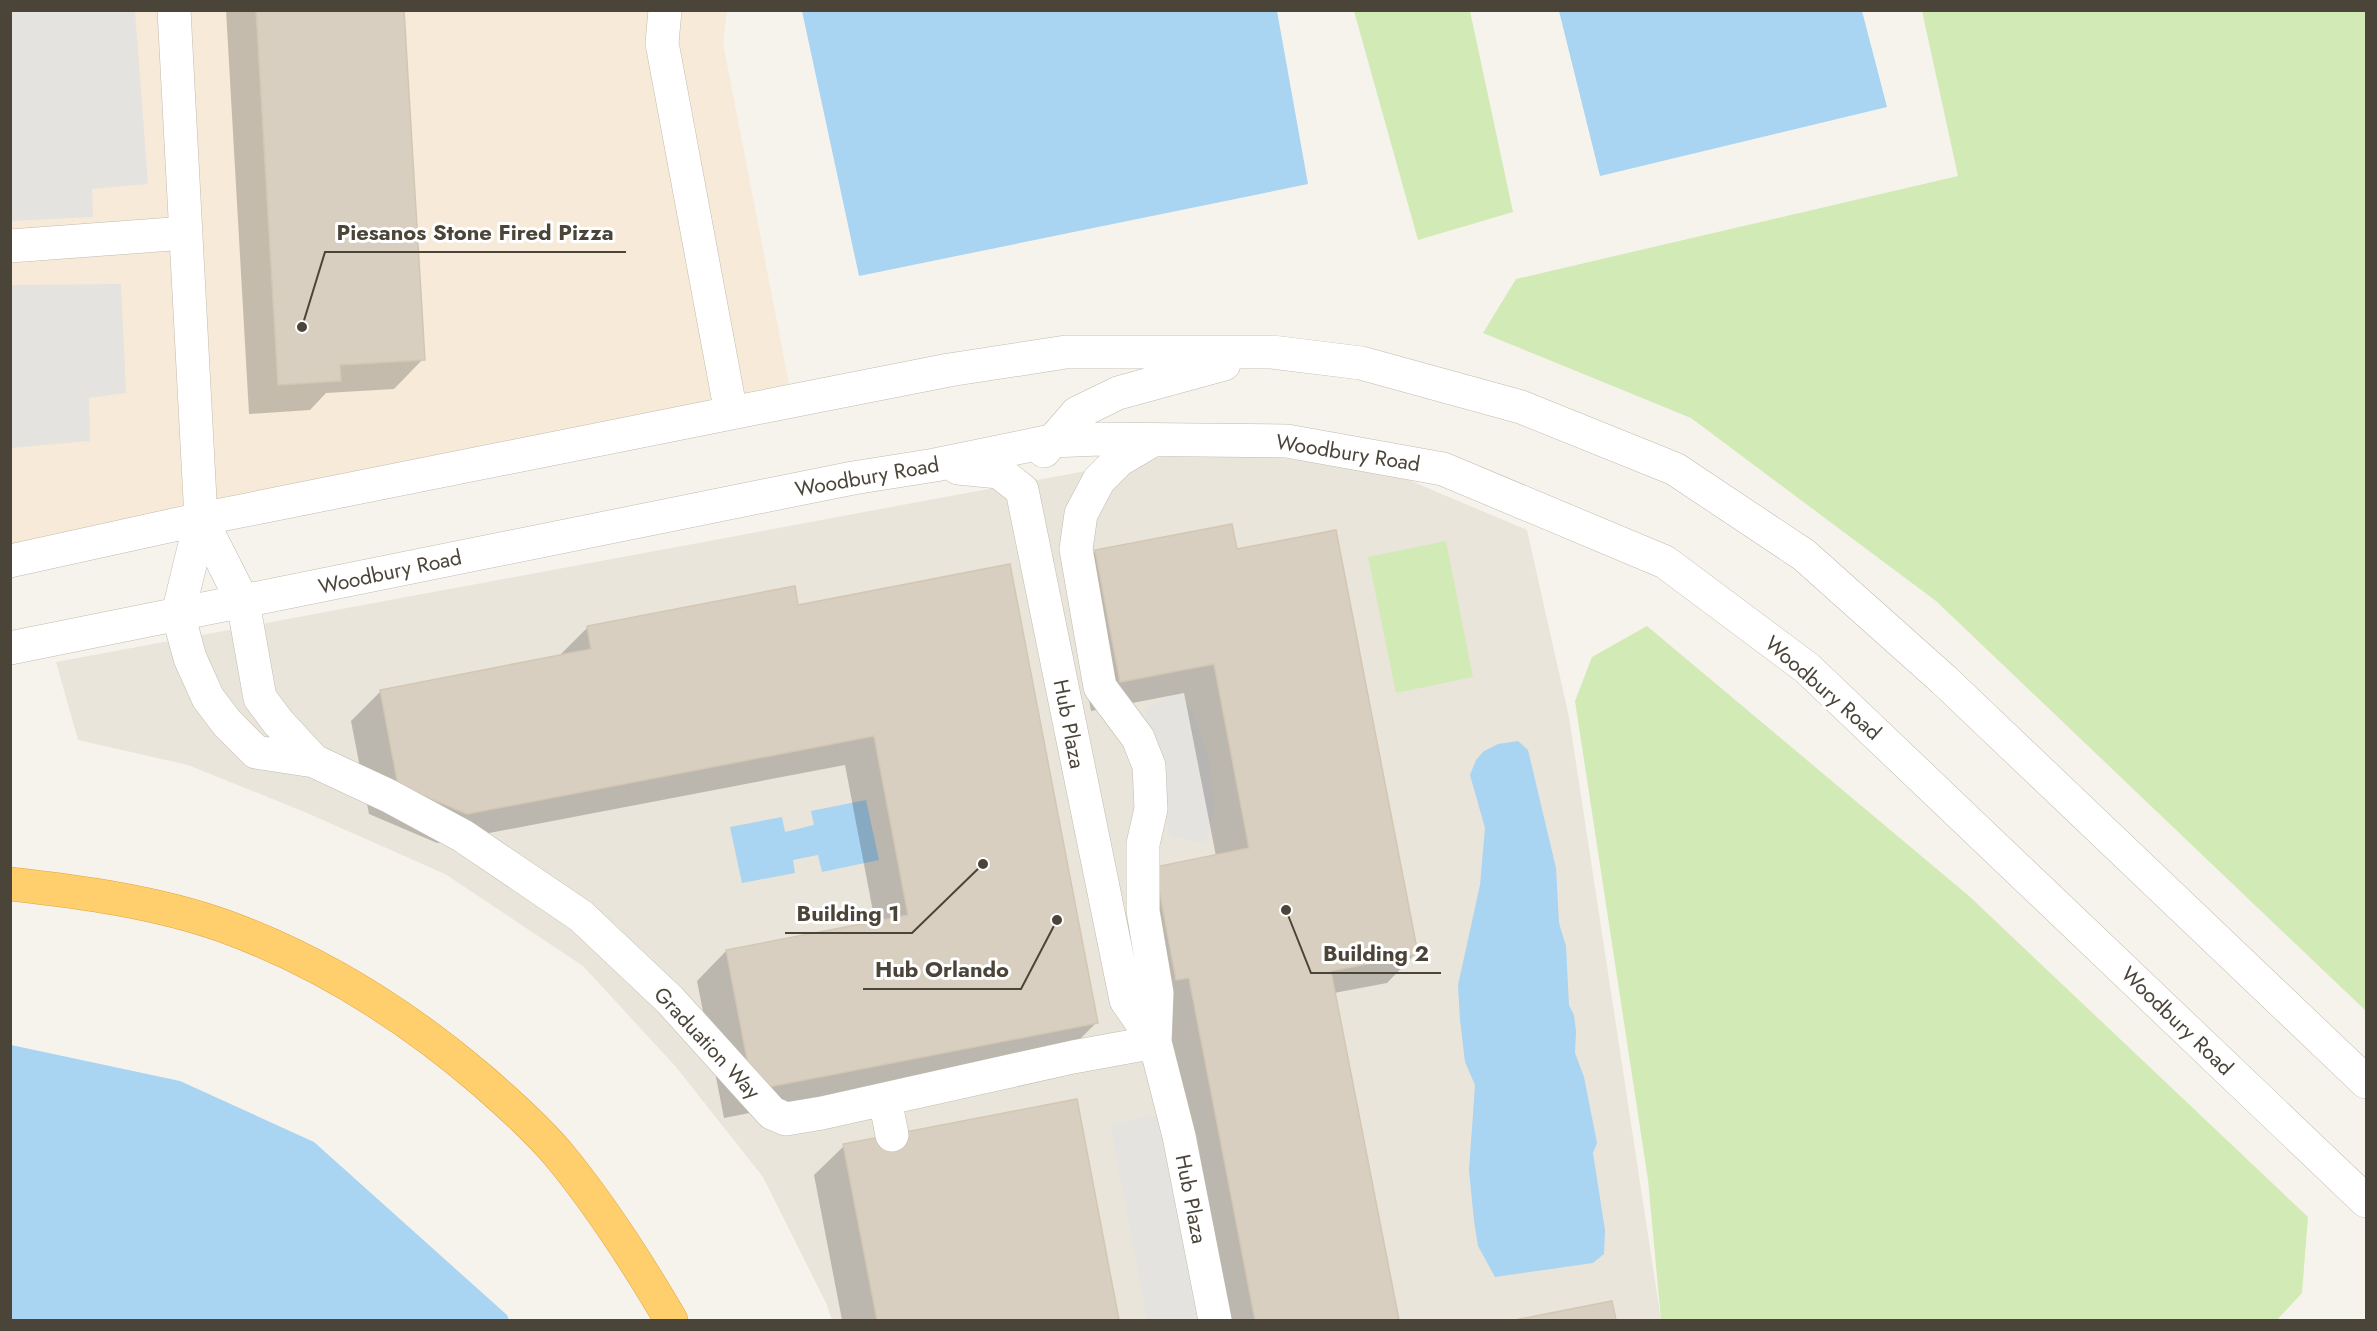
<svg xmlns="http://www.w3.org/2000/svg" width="2377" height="1331" font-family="Jost,sans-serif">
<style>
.residential{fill:#eae5da}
.commercial{fill:#f7ead8}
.green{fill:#d2eab5}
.parking{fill:#e5e3e0}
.water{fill:#a9d4f2}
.shadow{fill:#0003}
.building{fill:#d8cfc1;stroke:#d3c7b4;stroke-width:1.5}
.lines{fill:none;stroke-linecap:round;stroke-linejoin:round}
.minor-casing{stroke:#c2bbae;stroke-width:34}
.highway-casing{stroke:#e0a43c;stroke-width:34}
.minor{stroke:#fff;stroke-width:33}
.highway{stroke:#ffcf6e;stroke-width:33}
.labels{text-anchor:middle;stroke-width:6;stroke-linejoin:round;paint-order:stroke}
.street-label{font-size:21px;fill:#4b4439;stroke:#fff}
.leader{fill:none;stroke:#4b4439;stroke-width:2}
.callout-dot{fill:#4b4439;stroke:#fff;stroke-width:2}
.callout-label{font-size:22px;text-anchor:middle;font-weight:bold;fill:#4b4439;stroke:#fff;stroke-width:6;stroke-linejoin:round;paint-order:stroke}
</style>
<rect width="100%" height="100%" fill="#f6f3ec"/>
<!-- residential -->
<path class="residential" d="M 1204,449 L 1385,470 L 1527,530 L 1569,717 L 1661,1320 L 832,1320 L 826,1303 L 763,1177 L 676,1067 L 583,966 L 445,874 L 307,813 L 188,765 L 78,740 L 56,662 Z"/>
<!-- commercial -->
<path class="commercial" d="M 11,11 L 727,11 L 723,43 L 790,389 L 11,548 Z"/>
<!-- green -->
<path class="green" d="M 1354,11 L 1470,11 L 1513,212 L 1418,240 Z
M 1922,11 L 2366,11 L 2366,1011 L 1936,601 L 1691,418 L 1483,333 L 1516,279 L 1958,176 Z
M 1446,541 L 1473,677 L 1396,693 L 1368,557 Z
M 1647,626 L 1969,896 L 2308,1217 L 2302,1293 L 2277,1320 L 1661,1320 L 1648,1180 L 1575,701 L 1592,657 Z"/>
<!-- parking -->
<path class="parking" d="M 11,10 L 135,11 L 148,184 L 92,189 L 93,217 L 11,221 Z
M 11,268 L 12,285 L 121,284 L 126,393 L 89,398 L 90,441 L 11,448 Z
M 1178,690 L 1193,714 L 1209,758 L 1214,805 L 1210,831 L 1205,844 L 1170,836 L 1145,710 Z
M 1175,1111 L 1215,1320 L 1147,1320 L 1110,1124 Z"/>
<!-- water -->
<path class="water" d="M 802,11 L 1277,11 L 1308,184 L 859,276 Z
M 1559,11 L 1862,11 L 1887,107 L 1600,176 Z
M 1518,741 L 1528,750 L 1556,868 L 1559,923 L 1566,946 L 1569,1005 L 1574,1015 L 1576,1031 L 1575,1053 L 1584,1077 L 1597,1143 L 1593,1153 L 1605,1230 L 1604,1254 L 1593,1263 L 1495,1277 L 1478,1246 L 1474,1221 L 1469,1170 L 1475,1085 L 1465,1062 L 1460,1020 L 1458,985 L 1480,885 L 1485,828 L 1470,775 L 1476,760 L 1484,751 L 1498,744 Z
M 866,800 L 879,860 L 822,872 L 818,855 L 793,860 L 795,873 L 742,883 L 730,827 L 782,817 L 785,832 L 814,825 L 811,811 Z
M 11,1045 L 180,1081 L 314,1142 L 507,1315 L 509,1320 L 11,1320 Z"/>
<!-- shadow -->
<path class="shadow" d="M 226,10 L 403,10 L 423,359 L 394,389 L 326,393 L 310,410 L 249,414 Z
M 1096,551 L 1236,551 L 1416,953 L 1387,983 L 1334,993 L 1398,1320 L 1221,1320 L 1147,1009 L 1126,897 L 1155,868 L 1216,856 L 1184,693 L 1091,711 L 1067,580 Z
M 797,606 L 1097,1022 L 1067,1052 L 724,1118 L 697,981 L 726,951 L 875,922 L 845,765 L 437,843 L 369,814 L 351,721 L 381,691 L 558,657 L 587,628 Z
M 1076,1101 L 1118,1320 L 842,1320 L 814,1175 L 844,1146 Z
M 1611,1303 L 1615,1320 L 1523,1320 Z"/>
<!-- building -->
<path class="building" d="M 256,10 L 404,10 L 425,360 L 340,365 L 341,381 L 278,385 Z
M 1232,524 L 1237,549 L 1336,530 L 1418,954 L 1331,971 L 1399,1320 L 1255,1320 L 1189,978 L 1176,980 L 1155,867 L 1249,848 L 1214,664 L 1120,682 L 1095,550 Z
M 1010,564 L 1098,1023 L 753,1090 L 726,950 L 908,915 L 874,736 L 467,814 L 398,785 L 380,690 L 591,649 L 587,626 L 795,586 L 798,605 Z
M 1077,1099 L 1119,1320 L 877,1320 L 843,1144 Z
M 1612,1301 L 1616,1320 L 1515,1320 Z"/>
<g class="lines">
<defs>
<path id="minor" d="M 174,10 L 201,519 L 178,614 L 190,658 L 208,698 L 227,723 L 256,752 L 314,761 L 389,796 L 463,836 L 581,916 L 670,1000 L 772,1113 L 786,1119 L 822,1113 L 1073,1057 L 1155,1042
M 665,10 L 662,43 L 731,413
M 10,246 L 186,233
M 1153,440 L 1119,460 L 1099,480 L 1081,514 L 1076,549 L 1100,687 L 1138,738 L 1149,766 L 1151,809 L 1143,844 L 1143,911 L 1157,993 L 1155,1042 L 1179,1136 L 1215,1320
M 1044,451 L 1077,413 L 1118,393 L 1224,364
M 958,468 L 999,472 L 1022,490 L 1126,1000 L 1155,1042
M 201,519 L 243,602 L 260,698 L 278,722 L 314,761
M 10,561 L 201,519 L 731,413 L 949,370 L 1066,352 L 1272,352 L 1361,363 L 1521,407 L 1675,469 L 1804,555 L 1944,680 L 2366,1082
M 10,648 L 853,478 L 935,465 L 1051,441 L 1100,439 L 1287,441 L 1443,469 L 1665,562 L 1807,668 L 2366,1201
M 885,1099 L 892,1135"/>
<path id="highway" d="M 10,884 C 82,892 156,902 224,926 C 321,961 407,1016 484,1082 C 510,1105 537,1129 559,1155 C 602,1207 637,1262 671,1320"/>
</defs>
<!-- minor casing -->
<use href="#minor" class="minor-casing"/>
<!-- highway casing -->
<use href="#highway" class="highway-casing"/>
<!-- minor -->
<use href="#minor" class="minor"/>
<!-- highway -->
<use href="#highway" class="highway"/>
</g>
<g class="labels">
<!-- street labels -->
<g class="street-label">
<text transform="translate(1348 453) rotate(9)" y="7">Woodbury Road</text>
<text transform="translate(867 477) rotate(-10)" y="7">Woodbury Road</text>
<text transform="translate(390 572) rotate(-12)" y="7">Woodbury Road</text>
<text transform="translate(1823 688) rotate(41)" y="7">Woodbury Road</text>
<text transform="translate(1069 724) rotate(79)" y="7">Hub Plaza</text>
<text transform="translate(2177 1021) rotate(44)" y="7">Woodbury Road</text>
<text transform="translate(707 1043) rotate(47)" y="7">Graduation Way</text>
<text transform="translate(1191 1199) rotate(79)" y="7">Hub Plaza</text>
</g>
</g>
<!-- callouts -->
<path class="leader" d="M302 327L325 252H626M983 864L912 933H785M1286 910L1311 973H1441M1057 920L1021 989H863"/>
<g class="callout-dot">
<circle cx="302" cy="327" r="6"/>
<circle cx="983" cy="864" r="6"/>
<circle cx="1286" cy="910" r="6"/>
<circle cx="1057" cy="920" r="6"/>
</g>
<g class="callout-label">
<text x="475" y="240">Piesanos Stone Fired Pizza</text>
<text x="848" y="921">Building 1</text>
<text x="1376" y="961">Building 2</text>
<text x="942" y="977">Hub Orlando</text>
</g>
<!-- border -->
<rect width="2377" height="1331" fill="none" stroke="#4b4439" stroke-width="24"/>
</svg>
